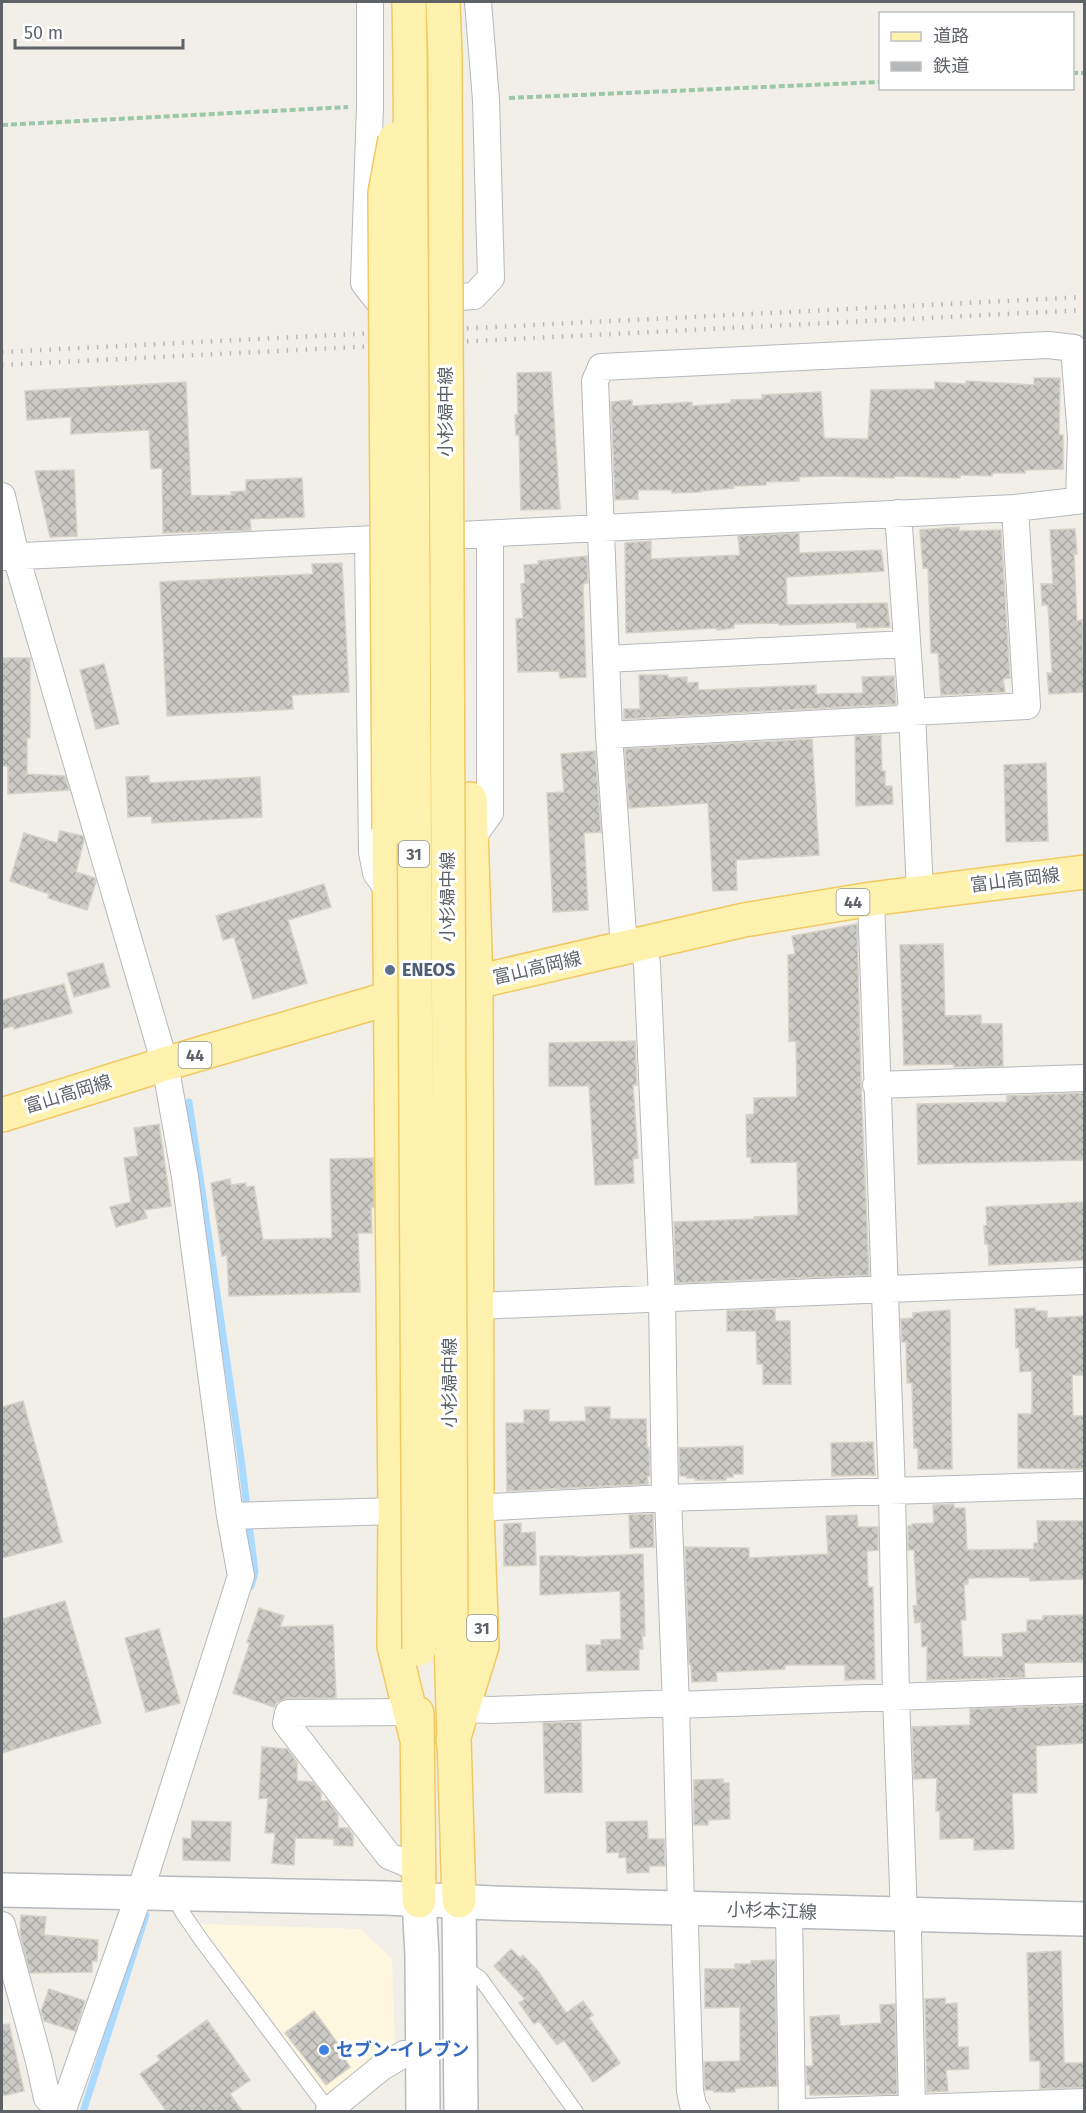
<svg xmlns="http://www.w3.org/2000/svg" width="1086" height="2113" font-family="'Fira Sans','Noto Sans JP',sans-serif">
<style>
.commercial{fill:#fef7e0}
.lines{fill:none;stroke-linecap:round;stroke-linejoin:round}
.stream{stroke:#aadaff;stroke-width:7}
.building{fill:url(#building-cross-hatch);stroke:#d6d1c6;stroke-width:1.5}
.lane-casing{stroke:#b5b8bc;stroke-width:16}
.street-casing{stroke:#b5b8bc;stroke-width:28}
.secondary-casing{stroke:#b6babf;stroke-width:36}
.primary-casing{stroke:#f2c960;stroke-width:36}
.path{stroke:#9cc7a9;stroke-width:4;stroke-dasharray:6 3;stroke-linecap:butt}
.lane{stroke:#fff;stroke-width:14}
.street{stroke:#fff;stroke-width:26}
.secondary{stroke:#fff;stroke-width:33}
.primary{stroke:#fff2af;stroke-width:33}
.rail{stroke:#b6b7b8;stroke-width:4.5;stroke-dasharray:1.5 8;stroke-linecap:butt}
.primary-bridge-casing{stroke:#f2c960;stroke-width:36;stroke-linecap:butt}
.primary-bridge{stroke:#fff2af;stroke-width:33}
.service-dot{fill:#5c6f8a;stroke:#fff;stroke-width:2}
.shop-dot{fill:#3f7fe0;stroke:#fff;stroke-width:2}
.labels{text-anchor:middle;stroke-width:6;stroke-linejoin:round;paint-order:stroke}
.shield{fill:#fff;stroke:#8f9295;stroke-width:1.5}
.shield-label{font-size:16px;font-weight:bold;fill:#5f6368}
.street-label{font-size:18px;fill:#5f6368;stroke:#fff}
.service-label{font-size:18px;font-weight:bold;fill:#4e5e75;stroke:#fff;text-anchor:start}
.shop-label{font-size:18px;font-weight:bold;fill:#366cbe;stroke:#fff;text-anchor:start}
</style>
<defs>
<pattern id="building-cross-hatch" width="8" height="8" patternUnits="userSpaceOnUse" patternTransform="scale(1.5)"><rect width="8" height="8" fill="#cccac5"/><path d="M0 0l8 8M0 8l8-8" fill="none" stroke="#a9a8a4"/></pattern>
</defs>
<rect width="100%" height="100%" fill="#f1efe8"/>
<!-- commercial -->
<path class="commercial" d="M 200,1924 L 361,1929 L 392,1959 L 395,2046 L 327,2095 Z"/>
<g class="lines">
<!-- stream -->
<path class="stream" d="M 189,1102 L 241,1458 L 255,1572 L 251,1586
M 83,2112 L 146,1915"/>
</g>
<!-- building -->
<path class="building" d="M 551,372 L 560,509 L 521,510 L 519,434 L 516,435 L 515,415 L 518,415 L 517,373 Z
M 1034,378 L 1060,378 L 1059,435 L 1063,435 L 1063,469 L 1025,470 L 1025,473 L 992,473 L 992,476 L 960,475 L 960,478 L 894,476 L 894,478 L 831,476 L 799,477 L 799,481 L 766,482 L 766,485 L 733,486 L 734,488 L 701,491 L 701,492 L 672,493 L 672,490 L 638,490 L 638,499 L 615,500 L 611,402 L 632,400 L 632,406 L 692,402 L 692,406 L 731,403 L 731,400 L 762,399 L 762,395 L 821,392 L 824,438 L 868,439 L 871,390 L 935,389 L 935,382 L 966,384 L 966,381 L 1034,385 Z
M 186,382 L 191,496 L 232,495 L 231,492 L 246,491 L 246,480 L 302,478 L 304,517 L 250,519 L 251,530 L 163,533 L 162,468 L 151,469 L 149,430 L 71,434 L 71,417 L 27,420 L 25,391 Z
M 74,470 L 77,536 L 50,537 L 35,471 Z
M 959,527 L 959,531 L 1001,530 L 1010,678 L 1003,679 L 1005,692 L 941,695 L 938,653 L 931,653 L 928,568 L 923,568 L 920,530 Z
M 1075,529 L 1077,554 L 1074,554 L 1077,621 L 1082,620 L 1084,692 L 1049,694 L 1047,673 L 1052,673 L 1048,605 L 1042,605 L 1041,584 L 1053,584 L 1050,530 Z
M 799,533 L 799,553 L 881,550 L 884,571 L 786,577 L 787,605 L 887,603 L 890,627 L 857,628 L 856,622 L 779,625 L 779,623 L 734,624 L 734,628 L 717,630 L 717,628 L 626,633 L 625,543 L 651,541 L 651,559 L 740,555 L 738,536 Z
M 587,556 L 588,583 L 583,584 L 586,677 L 560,678 L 559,671 L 518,672 L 516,619 L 523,618 L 521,584 L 525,583 L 524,565 L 539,564 L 538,561 Z
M 342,563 L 349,692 L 292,695 L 293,709 L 167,716 L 160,582 L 313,574 L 312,564 Z
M 2,658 L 30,658 L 30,738 L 27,738 L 27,774 L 65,776 L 69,790 L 8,794 L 8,766 L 2,766 Z
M 104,664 L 119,724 L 96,729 L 80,670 Z
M 639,675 L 668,675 L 668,678 L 687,677 L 687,683 L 698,682 L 698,690 L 816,685 L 816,694 L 863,693 L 862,677 L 894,676 L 896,704 L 624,719 L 624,709 L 640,709 Z
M 881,735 L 882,771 L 885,771 L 885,786 L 892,786 L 893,804 L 856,806 L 855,736 Z
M 812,739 L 819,855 L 736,860 L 737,890 L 713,891 L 708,803 L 629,808 L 625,749 Z
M 595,751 L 601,832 L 584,833 L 588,910 L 553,912 L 547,793 L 564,792 L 561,754 Z
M 1046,763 L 1048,841 L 1006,842 L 1004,765 Z
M 149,776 L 149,783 L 260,777 L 262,817 L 152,823 L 152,816 L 128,817 L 126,777 Z
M 60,831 L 83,836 L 84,840 L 76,872 L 95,878 L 96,882 L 87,910 L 48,898 L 49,894 L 10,881 L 24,833 L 57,843 Z
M 324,884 L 331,907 L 288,920 L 307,983 L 253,999 L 234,937 L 223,940 L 216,916 Z
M 857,924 L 861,1085 L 869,1275 L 676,1283 L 674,1222 L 754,1219 L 754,1217 L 798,1215 L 797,1162 L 751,1163 L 751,1157 L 747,1157 L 746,1115 L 754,1114 L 754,1098 L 797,1097 L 796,1041 L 789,1042 L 788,955 L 795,954 L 792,936 Z
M 943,944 L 945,1016 L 981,1015 L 981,1024 L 1002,1024 L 1003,1066 L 954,1067 L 954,1064 L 904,1065 L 900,945 Z
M 103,963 L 110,987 L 74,997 L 67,973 Z
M 64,984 L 72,1013 L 14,1029 L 14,1026 L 2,1029 L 2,1000 Z
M 635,1041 L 637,1085 L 633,1085 L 638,1158 L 633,1159 L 634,1183 L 595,1185 L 589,1086 L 549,1086 L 549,1043 Z
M 1084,1093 L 1084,1160 L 918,1164 L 917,1104 L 1007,1102 L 1007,1096 Z
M 159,1124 L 171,1206 L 144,1210 L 147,1218 L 116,1227 L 110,1207 L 131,1202 L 124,1158 L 138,1156 L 134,1128 Z
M 373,1158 L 374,1207 L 371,1207 L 372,1233 L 358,1233 L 360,1292 L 229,1296 L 227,1255 L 222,1256 L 211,1183 L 230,1179 L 231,1185 L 246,1183 L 246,1187 L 254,1186 L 263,1240 L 332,1238 L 330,1159 Z
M 1084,1202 L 1084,1260 L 989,1265 L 988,1244 L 985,1244 L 984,1226 L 987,1225 L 986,1207 Z
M 1035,1308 L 1035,1311 L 1047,1311 L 1047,1318 L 1084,1316 L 1084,1375 L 1072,1375 L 1073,1416 L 1084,1416 L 1084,1469 L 1018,1468 L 1018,1414 L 1032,1414 L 1032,1371 L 1020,1372 L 1019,1348 L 1016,1348 L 1015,1309 Z
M 775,1309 L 775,1321 L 790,1321 L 791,1384 L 763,1384 L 763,1364 L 757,1364 L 756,1331 L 727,1331 L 727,1311 Z
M 950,1310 L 952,1469 L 918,1469 L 918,1448 L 914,1448 L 912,1383 L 907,1383 L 906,1342 L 902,1342 L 901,1319 L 913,1318 L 913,1313 Z
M 23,1401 L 62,1542 L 2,1558 L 2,1407 Z
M 585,1407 L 610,1407 L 610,1419 L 646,1419 L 647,1448 L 649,1448 L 650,1476 L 647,1476 L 648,1484 L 507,1491 L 506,1423 L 524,1423 L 524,1410 L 549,1410 L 549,1422 L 586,1421 Z
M 873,1442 L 875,1475 L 832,1476 L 831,1443 Z
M 743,1446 L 743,1474 L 733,1474 L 733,1477 L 726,1477 L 726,1480 L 695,1480 L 696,1478 L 687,1478 L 687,1476 L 680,1476 L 679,1448 Z
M 954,1504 L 954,1508 L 965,1508 L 967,1550 L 1034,1549 L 1034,1543 L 1038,1543 L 1037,1521 L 1084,1521 L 1084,1579 L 1030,1581 L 1029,1577 L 968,1578 L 968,1584 L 964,1584 L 966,1620 L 961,1620 L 963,1657 L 1003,1657 L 1002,1634 L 1027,1632 L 1027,1620 L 1043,1620 L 1043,1616 L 1084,1615 L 1084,1662 L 1024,1663 L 1025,1677 L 927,1680 L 927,1646 L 922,1647 L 921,1622 L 915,1623 L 913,1606 L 917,1605 L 914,1550 L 908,1550 L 908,1526 L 912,1526 L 912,1524 L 934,1523 L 933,1505 Z
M 653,1514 L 654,1547 L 630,1548 L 629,1515 Z
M 857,1515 L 858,1527 L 878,1527 L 878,1550 L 867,1551 L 868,1587 L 873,1587 L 875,1679 L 845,1680 L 845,1665 L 785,1665 L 785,1669 L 716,1672 L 717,1681 L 692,1682 L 691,1664 L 689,1664 L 685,1547 L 749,1548 L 749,1558 L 828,1554 L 826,1516 Z
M 521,1523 L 521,1533 L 535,1532 L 536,1565 L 504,1566 L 504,1524 Z
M 643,1554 L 645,1636 L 642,1636 L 643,1649 L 639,1649 L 639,1670 L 587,1671 L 586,1645 L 601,1645 L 601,1640 L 621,1639 L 620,1591 L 540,1595 L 540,1556 L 575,1556 L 575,1557 Z
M 65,1601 L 101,1723 L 2,1753 L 2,1619 Z
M 259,1608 L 284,1616 L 280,1627 L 333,1625 L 336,1698 L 287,1698 L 277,1702 L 274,1707 L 233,1693 L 250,1643 L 247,1642 Z
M 159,1629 L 180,1703 L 146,1712 L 125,1638 Z
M 1084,1705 L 1084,1743 L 1036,1746 L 1037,1793 L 1012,1793 L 1014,1849 L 974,1850 L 974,1838 L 940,1839 L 940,1811 L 936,1811 L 937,1778 L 914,1779 L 912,1727 L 970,1725 L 970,1709 Z
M 581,1722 L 582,1792 L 545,1793 L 543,1723 Z
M 262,1747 L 287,1749 L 297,1762 L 297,1781 L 313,1782 L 321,1793 L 321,1801 L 328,1801 L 338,1815 L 338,1828 L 348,1828 L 353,1835 L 353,1846 L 334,1845 L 334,1839 L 295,1838 L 294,1865 L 272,1863 L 275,1833 L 265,1833 L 268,1798 L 259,1799 Z
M 723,1779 L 723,1783 L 729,1783 L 730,1819 L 708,1820 L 708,1825 L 694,1825 L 694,1780 Z
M 192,1821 L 231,1822 L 230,1861 L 183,1860 L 183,1838 L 191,1839 Z
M 647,1821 L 648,1839 L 664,1839 L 665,1866 L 649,1866 L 649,1872 L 627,1873 L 626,1857 L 619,1858 L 619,1852 L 607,1853 L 606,1822 Z
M 21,1915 L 46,1917 L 44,1935 L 98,1940 L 97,1961 L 92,1961 L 92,1972 L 30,1973 L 20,1933 Z
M 511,1949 L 520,1958 L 523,1955 L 538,1971 L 566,2013 L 583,2001 L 593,2015 L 589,2018 L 620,2063 L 593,2082 L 564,2040 L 557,2045 L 539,2021 L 534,2024 L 519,2003 L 525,1999 L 494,1966 Z
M 1061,1951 L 1064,2063 L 1084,2063 L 1084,2087 L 1040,2089 L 1040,2061 L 1030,2061 L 1027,1953 Z
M 775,1960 L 777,2086 L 735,2088 L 735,2092 L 714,2092 L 714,2090 L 705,2090 L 704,2062 L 740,2061 L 740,2007 L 705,2008 L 705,1969 L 735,1969 L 735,1964 L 751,1964 L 751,1961 Z
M 49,1989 L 85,2001 L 75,2031 L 44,2021 L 41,2011 Z
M 945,1998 L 945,2004 L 957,2003 L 958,2047 L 968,2047 L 969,2069 L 946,2070 L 948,2091 L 927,2092 L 925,1999 Z
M 895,2004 L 897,2094 L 810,2095 L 810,2085 L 807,2085 L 806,2066 L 813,2066 L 810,2017 L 839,2015 L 840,2026 L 881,2023 L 880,2005 Z
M 314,2011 L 347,2056 L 344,2058 L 350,2067 L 326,2085 L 285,2033 Z
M 207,2020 L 250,2080 L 230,2094 L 243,2112 L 167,2112 L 140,2074 L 160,2060 L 157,2056 Z
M 9,2024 L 24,2091 L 2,2096 L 2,2025 Z"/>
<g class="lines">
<defs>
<path id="lane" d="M 173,1895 L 182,1912 L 202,1941 L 330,2112
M 461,1965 L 480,1978 L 576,2112"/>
<path id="street" d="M 370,2 L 370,106 L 364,283 L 379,302 L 474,296 L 491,278 L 486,100 L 478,2
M 2,496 L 16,556 L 165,1064 L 185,1177 L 230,1516 L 241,1576 L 140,1892 L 62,2112
M 898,513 L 912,712 L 920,893
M 368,540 L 372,852 L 376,873 L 387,888
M 2,557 L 1015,508 L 1084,500
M 606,659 L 906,644
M 609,735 L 900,719 L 912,712 L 1027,706 L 1015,508
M 471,839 L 490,813 L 490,535
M 871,899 L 892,1491 L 896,1697 L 904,1915
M 643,944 L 647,964 L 662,1298 L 665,1498
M 624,948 L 609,735 L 595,381 L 601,367 L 1048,345 L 1074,348 L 1081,437 L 1079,500
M 876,1085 L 1084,1078
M 476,1306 L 1084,1281
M 668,1498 L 676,1705 L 1084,1690
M 477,1512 L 493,1507 L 665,1498 L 1084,1485
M 230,1516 L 395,1511
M 676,1705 L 681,1908
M 463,1709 L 492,1710 L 676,1703
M 410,1712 L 288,1713 L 286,1723 L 389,1856 L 420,1869
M 687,1909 L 685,1928 L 690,2091 L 693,2105 L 697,2112
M 789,1911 L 792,2112
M 910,1915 L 908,1933 L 912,2108
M 2,1925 L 39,2061 L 47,2098 L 62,2111 L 61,2112
M 329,2110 L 382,2067 L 404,2054 L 423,2054
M 803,2112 L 1084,2102"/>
<path id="secondary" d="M 2,1890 L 386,1898 L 494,1903 L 1084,1919
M 419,1901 L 422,1955 L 423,2112
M 459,1901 L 461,2112"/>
<path id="primary" d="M 409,2 L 410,58
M 443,2 L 445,56
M 389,829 L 395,1511 L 394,1646 L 416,1736
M 2,1115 L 165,1064 L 390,998 L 476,982 L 744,920 L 871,899 L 1084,872
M 451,1641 L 459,1901
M 417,1713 L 419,1901
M 453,1740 L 482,1646 L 477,1512 L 476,982 L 470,799"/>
</defs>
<!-- lane casing -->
<use href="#lane" class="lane-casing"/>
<!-- street casing -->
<use href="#street" class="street-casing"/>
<!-- secondary casing -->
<use href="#secondary" class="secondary-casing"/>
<!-- primary casing -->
<use href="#primary" class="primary-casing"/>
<!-- path -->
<path class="path" d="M 1072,73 L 1084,73
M 509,98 L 880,82
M 2,125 L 348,107"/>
<!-- lane -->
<use href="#lane" class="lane"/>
<!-- street -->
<use href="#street" class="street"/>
<!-- secondary -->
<use href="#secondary" class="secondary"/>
<!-- primary -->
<use href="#primary" class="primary"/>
<!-- rail -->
<path class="rail" d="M 2,352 L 1084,297
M 2,365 L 1084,310"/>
<defs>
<path id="primary-bridge" d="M 445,56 L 451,1641
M 410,58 L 419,1649
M 389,829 L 385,193 L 395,139"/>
</defs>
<!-- primary-bridge casing -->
<use href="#primary-bridge" class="primary-bridge-casing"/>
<!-- primary-bridge -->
<use href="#primary-bridge" class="primary-bridge"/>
</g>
<!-- markers -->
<circle class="service-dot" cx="390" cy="970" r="6"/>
<circle class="shop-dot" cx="324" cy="2050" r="6"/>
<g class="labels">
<!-- shield labels -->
<g class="shield">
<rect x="399" y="841" width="30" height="26" rx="4.5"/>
<rect x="836.5" y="889" width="33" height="26" rx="4.5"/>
<rect x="178.5" y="1042" width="33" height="26" rx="4.5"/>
<rect x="467" y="1615" width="30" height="26" rx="4.5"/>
</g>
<g class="shield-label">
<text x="414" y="860">31</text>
<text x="853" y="908">44</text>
<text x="195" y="1061">44</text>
<text x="482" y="1634">31</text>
</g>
<!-- street labels -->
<g class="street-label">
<text transform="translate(446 412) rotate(-90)" y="6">小杉婦中線</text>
<text transform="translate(1015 880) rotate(-7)" y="6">富山高岡線</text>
<text transform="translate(448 897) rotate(-90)" y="6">小杉婦中線</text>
<text transform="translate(537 968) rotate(-13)" y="6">富山高岡線</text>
<text transform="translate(68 1094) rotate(-17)" y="6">富山高岡線</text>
<text transform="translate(450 1383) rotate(-90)" y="6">小杉婦中線</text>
<text transform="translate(772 1911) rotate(2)" y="6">小杉本江線</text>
</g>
<!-- service labels -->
<g class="service-label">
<text x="402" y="976">ENEOS</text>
</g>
<!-- shop labels -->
<g class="shop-label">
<text x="336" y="2056">セブン-イレブン</text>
</g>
</g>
<!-- border -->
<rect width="1086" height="2113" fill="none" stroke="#5f6368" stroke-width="6"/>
<!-- legend -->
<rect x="879" y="12" width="195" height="78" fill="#ffffff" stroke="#bfc1c3" stroke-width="1.5"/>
<rect x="891" y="32" width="30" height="9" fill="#fff2af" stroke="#bfc1c3" stroke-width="1.5"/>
<text x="933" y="42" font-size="18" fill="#5f6368">道路</text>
<rect x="891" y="62" width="30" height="9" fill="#b6b7b8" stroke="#bfc1c3" stroke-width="1.5"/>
<text x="933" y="72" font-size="18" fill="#5f6368">鉄道</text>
<!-- scale -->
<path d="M15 39v9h168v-9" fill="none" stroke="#5f6368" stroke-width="3"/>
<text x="24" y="39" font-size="18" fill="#5f6368" stroke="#ffffff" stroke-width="4.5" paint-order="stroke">50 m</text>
</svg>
